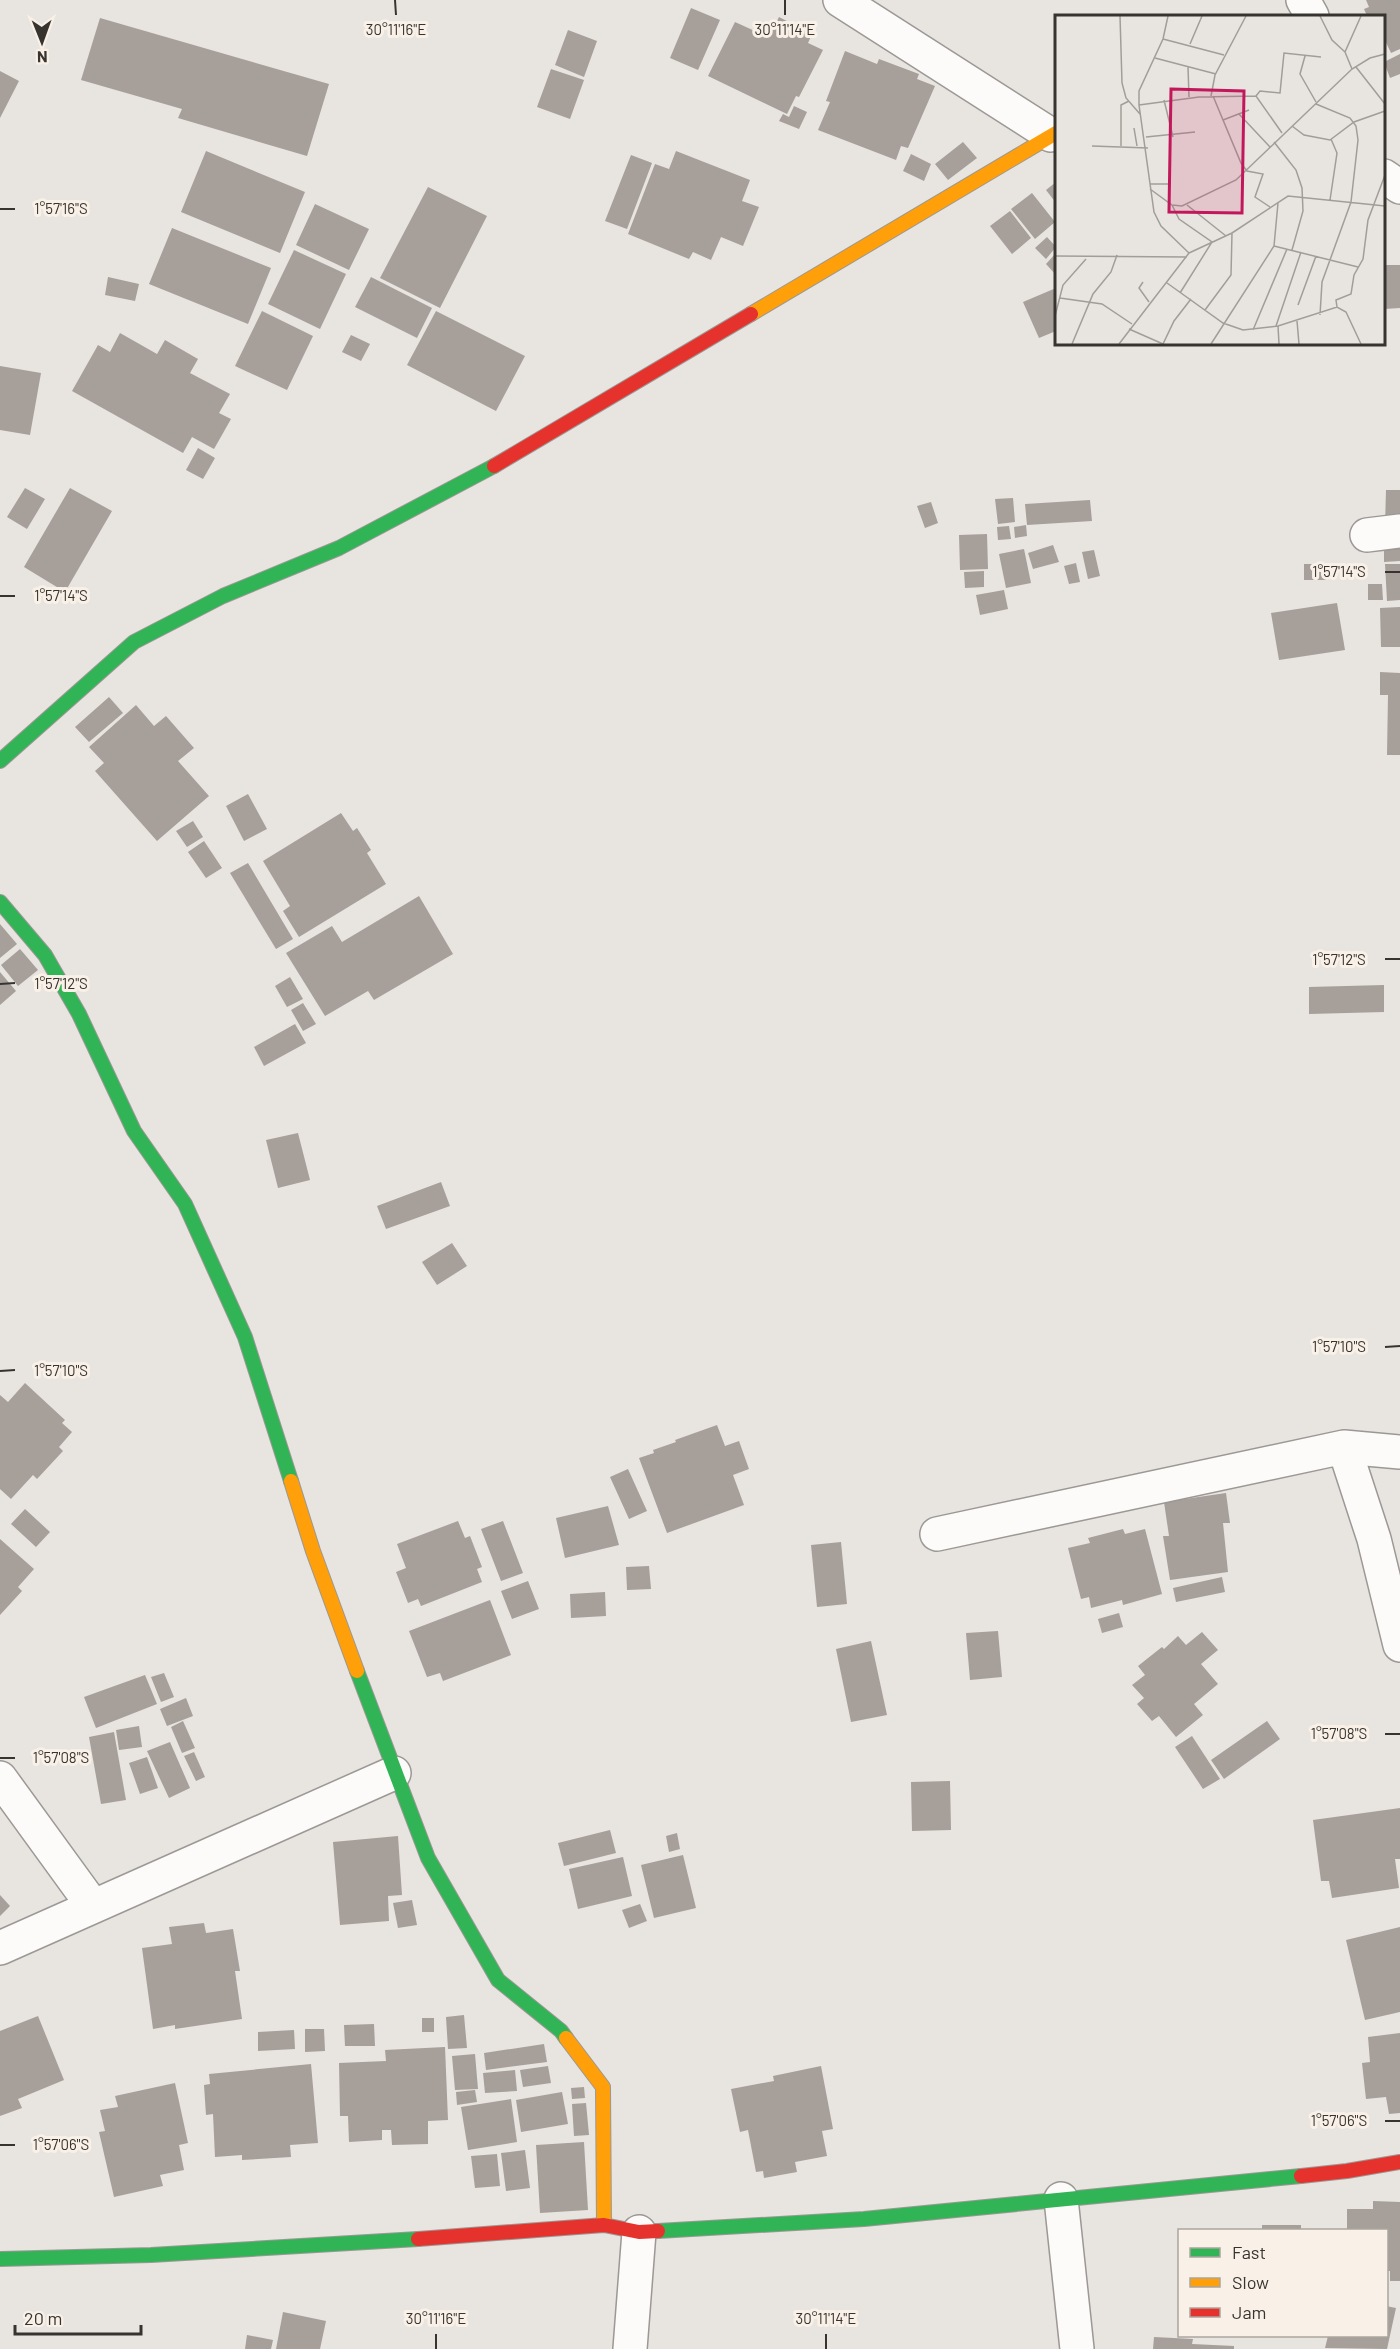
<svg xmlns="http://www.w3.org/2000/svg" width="1400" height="2349" font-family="Barlow,sans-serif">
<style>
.building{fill:#a79f9a}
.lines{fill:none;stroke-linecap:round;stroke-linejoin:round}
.street-casing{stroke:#9b9895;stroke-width:36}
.fast-casing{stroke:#9b9895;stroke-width:16}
.slow-casing{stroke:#9b9895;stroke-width:16}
.jam-casing{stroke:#9b9895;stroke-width:16}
.street{stroke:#fcfbfa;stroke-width:33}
.fast{stroke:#30b455;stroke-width:14}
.slow{stroke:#ff9f0a;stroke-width:14}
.jam{stroke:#e5322d;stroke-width:14}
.ticks{fill:none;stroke:#373430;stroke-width:2}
.inset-road{fill:none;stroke:#a19e99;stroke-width:1.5}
.view{fill:#c2185b;fill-opacity:0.15;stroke:#c2185b;stroke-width:3}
.inset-edge{fill:none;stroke:#373430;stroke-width:3}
.ticks-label{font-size:15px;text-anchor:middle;fill:#373430;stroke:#f9f1e8;stroke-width:6;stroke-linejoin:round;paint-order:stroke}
</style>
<rect width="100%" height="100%" fill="#e8e4df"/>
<!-- building -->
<path class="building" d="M 1366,0 L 1400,0 L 1400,49 L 1391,53 L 1384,38 L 1384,16 L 1367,16 L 1364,9 L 1369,7 Z
M 691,8 L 720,20 L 698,70 L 670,58 Z
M 779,17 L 812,34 L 808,43 L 823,50 L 799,97 L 796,96 L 787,114 L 708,76 L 735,22 L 757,32 L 762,21 L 774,27 Z
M 100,18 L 329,84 L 307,156 L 178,118 L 182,109 L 81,80 Z
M 568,30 L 597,41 L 584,77 L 555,65 Z
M 845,51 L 877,64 L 879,59 L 919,74 L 917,79 L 935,86 L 908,148 L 901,146 L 896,160 L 818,130 L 830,102 L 826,101 Z
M 1400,54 L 1400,74 L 1390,78 L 1384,62 Z
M 551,69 L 584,80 L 570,119 L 537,107 Z
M 0,71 L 19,81 L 0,118 Z
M 794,106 L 807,112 L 799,129 L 779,121 L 783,114 L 789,117 Z
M 963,142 L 977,158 L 948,180 L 935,164 Z
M 206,151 L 305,192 L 280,253 L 181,212 Z
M 676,151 L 750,180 L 742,201 L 759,207 L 743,246 L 721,237 L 711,260 L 693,252 L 689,259 L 628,234 L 655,164 L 669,169 Z
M 911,154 L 931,164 L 924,181 L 903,171 Z
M 631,155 L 652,163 L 627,229 L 605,221 Z
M 1056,182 L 1056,203 L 1046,190 Z
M 428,187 L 487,216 L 440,308 L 380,278 Z
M 1032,193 L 1055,222 L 1035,239 L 1011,209 Z
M 315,204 L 369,229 L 349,270 L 296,245 Z
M 1010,211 L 1031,238 L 1012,254 L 990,226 Z
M 172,228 L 271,268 L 248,324 L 149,284 Z
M 1047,237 L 1056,247 L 1046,259 L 1035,248 Z
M 294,250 L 346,274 L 320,329 L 268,304 Z
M 1056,253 L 1056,275 L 1046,264 Z
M 1384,265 L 1400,265 L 1400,308 L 1384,309 Z
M 108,277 L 139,284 L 135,301 L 105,295 Z
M 371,277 L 432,308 L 417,338 L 355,307 Z
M 1056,288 L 1056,331 L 1039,338 L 1023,302 Z
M 262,311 L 313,336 L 287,390 L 235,366 Z
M 436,311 L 525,356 L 496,411 L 407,365 Z
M 120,333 L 157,354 L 165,340 L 198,359 L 190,373 L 230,394 L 219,413 L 231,419 L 214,449 L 192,437 L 183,453 L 72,391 L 98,345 L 110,352 Z
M 351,335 L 370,344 L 361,361 L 342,352 Z
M 0,366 L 41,373 L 30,435 L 0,430 Z
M 198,448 L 215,458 L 203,479 L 186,470 Z
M 25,488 L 45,499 L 27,529 L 7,517 Z
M 70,488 L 112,511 L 65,592 L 24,567 Z
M 1386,490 L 1400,490 L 1400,526 L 1385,526 Z
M 1013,498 L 1015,522 L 998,524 L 995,499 Z
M 1090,500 L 1092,521 L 1027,525 L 1025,504 Z
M 931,502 L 938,523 L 925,528 L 917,506 Z
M 1026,525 L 1027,536 L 1015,538 L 1014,527 Z
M 1009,526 L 1011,539 L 998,540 L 997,527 Z
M 987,534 L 988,569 L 960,570 L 959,535 Z
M 1384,535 L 1400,535 L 1400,561 L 1384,562 Z
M 1053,545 L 1059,562 L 1033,569 L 1028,553 Z
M 1024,549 L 1031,583 L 1006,588 L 999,554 Z
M 1094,550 L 1100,576 L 1088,579 L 1082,552 Z
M 1076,563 L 1080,582 L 1069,584 L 1064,566 Z
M 1304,564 L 1329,564 L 1329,580 L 1304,580 Z
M 1385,564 L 1400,564 L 1400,600 L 1387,601 Z
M 984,571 L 984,587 L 965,588 L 964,572 Z
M 1368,584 L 1382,584 L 1383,600 L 1368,600 Z
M 1004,590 L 1008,609 L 980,615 L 976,595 Z
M 1337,603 L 1345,650 L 1279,660 L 1271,613 Z
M 1400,607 L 1400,647 L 1381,647 L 1380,608 Z
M 1380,672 L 1400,673 L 1400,755 L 1387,755 L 1388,695 L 1380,695 Z
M 109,697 L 123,713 L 89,742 L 75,727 Z
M 136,705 L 154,726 L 166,716 L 194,748 L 178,761 L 209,796 L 157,841 L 95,771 L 104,763 L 89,747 Z
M 248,794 L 267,829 L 244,841 L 226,806 Z
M 341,813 L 353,831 L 357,828 L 371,850 L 367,853 L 386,884 L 299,937 L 283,911 L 290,906 L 263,861 Z
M 193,821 L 203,837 L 187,847 L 176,831 Z
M 204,841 L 222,868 L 206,878 L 188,852 Z
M 248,863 L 293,939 L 276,949 L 230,873 Z
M 419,896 L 453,954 L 374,1000 L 368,991 L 325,1016 L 286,953 L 332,926 L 342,942 Z
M 0,924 L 17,944 L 0,958 Z
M 20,949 L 38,970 L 18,986 L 1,965 Z
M 0,972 L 16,991 L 0,1005 Z
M 290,977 L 303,999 L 287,1007 L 275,986 Z
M 1384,985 L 1384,1012 L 1309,1014 L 1309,987 Z
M 303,1003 L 316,1024 L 303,1031 L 291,1010 Z
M 295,1024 L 306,1043 L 264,1066 L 254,1047 Z
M 298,1133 L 310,1180 L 278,1188 L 266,1140 Z
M 441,1182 L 450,1206 L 386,1229 L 377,1206 Z
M 452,1243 L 467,1266 L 437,1285 L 422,1262 Z
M 25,1383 L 65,1420 L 62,1423 L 72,1432 L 59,1447 L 63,1451 L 37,1479 L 33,1475 L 11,1499 L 0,1489 L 0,1395 L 8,1402 Z
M 717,1425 L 725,1446 L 739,1441 L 749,1469 L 733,1475 L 744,1505 L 667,1533 L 639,1458 L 654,1453 L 653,1450 L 676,1442 L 675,1440 Z
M 628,1469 L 647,1511 L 629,1519 L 610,1477 Z
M 1226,1493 L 1230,1523 L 1223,1523 L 1228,1572 L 1170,1580 L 1163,1536 L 1169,1536 L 1164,1502 Z
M 608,1506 L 619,1545 L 565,1558 L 556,1518 Z
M 25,1509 L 50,1532 L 36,1547 L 11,1524 Z
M 458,1521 L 465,1538 L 470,1536 L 482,1567 L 477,1569 L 482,1582 L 421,1606 L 418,1599 L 408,1603 L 396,1572 L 406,1568 L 397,1544 Z
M 503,1521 L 523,1573 L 501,1581 L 481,1529 Z
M 1123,1529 L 1125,1534 L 1145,1529 L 1162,1594 L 1123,1605 L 1122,1600 L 1091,1608 L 1089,1597 L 1081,1599 L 1068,1548 L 1090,1543 L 1088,1538 Z
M 0,1539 L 34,1569 L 18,1587 L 22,1591 L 0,1615 Z
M 841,1542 L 847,1604 L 817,1607 L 811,1545 Z
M 649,1566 L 651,1589 L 627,1590 L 626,1567 Z
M 1222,1577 L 1225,1592 L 1176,1602 L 1173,1588 Z
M 528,1581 L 539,1609 L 512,1619 L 501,1591 Z
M 605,1592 L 606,1616 L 571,1618 L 570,1594 Z
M 490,1600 L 511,1655 L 443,1681 L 440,1673 L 427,1677 L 409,1631 Z
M 1119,1613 L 1123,1627 L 1102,1633 L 1098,1619 Z
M 998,1631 L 1002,1677 L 970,1680 L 966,1633 Z
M 1202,1632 L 1218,1650 L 1201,1664 L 1218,1684 L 1194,1704 L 1203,1715 L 1176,1737 L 1159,1716 L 1152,1721 L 1137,1704 L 1144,1698 L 1132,1685 L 1145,1675 L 1138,1666 L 1162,1647 L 1164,1649 L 1178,1636 L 1186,1645 Z
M 871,1641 L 887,1715 L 851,1722 L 836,1649 Z
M 164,1673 L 174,1697 L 161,1702 L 151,1677 Z
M 145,1675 L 157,1704 L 96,1728 L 84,1697 Z
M 186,1698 L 193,1716 L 167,1726 L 160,1709 Z
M 183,1721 L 195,1748 L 182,1753 L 171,1727 Z
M 1267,1721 L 1280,1739 L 1224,1779 L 1211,1760 Z
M 139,1726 L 142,1747 L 119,1750 L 116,1730 Z
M 114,1732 L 126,1800 L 101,1804 L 89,1737 Z
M 1192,1736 L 1220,1779 L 1203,1789 L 1175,1747 Z
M 170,1742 L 190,1788 L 169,1798 L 147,1751 Z
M 194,1752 L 205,1777 L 196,1781 L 184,1756 Z
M 147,1757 L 158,1788 L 140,1794 L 129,1763 Z
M 950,1781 L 951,1830 L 912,1831 L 911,1782 Z
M 1400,1808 L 1400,1859 L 1395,1859 L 1399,1888 L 1332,1898 L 1329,1881 L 1321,1881 L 1313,1820 Z
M 610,1830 L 616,1853 L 564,1866 L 558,1843 Z
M 677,1833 L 680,1849 L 669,1852 L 666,1836 Z
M 398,1836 L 402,1895 L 388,1896 L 389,1921 L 340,1925 L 333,1842 Z
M 683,1855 L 696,1908 L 654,1918 L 641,1865 Z
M 623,1857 L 632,1896 L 578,1909 L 569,1869 Z
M 0,1895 L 10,1906 L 0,1916 Z
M 412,1900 L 417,1925 L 398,1928 L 393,1903 Z
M 640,1904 L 647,1921 L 629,1928 L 622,1910 Z
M 204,1923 L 206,1933 L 233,1929 L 240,1971 L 235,1971 L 242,2019 L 175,2029 L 175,2025 L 153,2029 L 142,1948 L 172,1944 L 169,1927 Z
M 1400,1927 L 1400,2012 L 1365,2020 L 1346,1940 Z
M 464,2015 L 467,2048 L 448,2049 L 446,2017 Z
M 38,2016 L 64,2080 L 18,2099 L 22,2108 L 0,2116 L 0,2031 Z
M 422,2018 L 434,2018 L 434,2032 L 422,2032 Z
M 374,2024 L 375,2046 L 345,2046 L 344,2025 Z
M 305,2029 L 324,2029 L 325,2051 L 305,2052 Z
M 294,2030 L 295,2049 L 258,2051 L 258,2032 Z
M 1400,2033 L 1400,2113 L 1389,2114 L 1386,2097 L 1366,2099 L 1362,2063 L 1370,2062 L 1368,2037 Z
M 544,2044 L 547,2062 L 486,2070 L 484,2053 Z
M 445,2047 L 448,2120 L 428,2121 L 428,2144 L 392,2145 L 391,2130 L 382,2130 L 382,2140 L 349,2142 L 348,2116 L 340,2116 L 339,2063 L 386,2061 L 385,2050 Z
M 475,2054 L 478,2089 L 455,2090 L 452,2056 Z
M 311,2064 L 318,2143 L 290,2145 L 291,2157 L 242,2160 L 242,2155 L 215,2157 L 213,2114 L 206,2115 L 204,2085 L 210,2084 L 209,2074 Z
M 548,2066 L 551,2083 L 523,2087 L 520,2070 Z
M 821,2066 L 833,2129 L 822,2131 L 827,2156 L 795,2162 L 797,2172 L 764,2178 L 763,2171 L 756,2172 L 748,2130 L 740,2132 L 731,2089 L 774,2081 L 773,2076 Z
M 515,2070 L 517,2091 L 485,2093 L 483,2073 Z
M 175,2083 L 188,2143 L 179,2145 L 184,2170 L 160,2175 L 163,2186 L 114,2197 L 99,2132 L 105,2131 L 100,2110 L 118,2107 L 115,2096 Z
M 584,2087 L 585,2098 L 572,2099 L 571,2088 Z
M 475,2090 L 477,2102 L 457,2105 L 456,2092 Z
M 562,2092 L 568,2124 L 521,2132 L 516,2100 Z
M 511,2099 L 517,2142 L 468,2150 L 461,2107 Z
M 586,2103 L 589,2135 L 574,2136 L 572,2104 Z
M 584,2142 L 588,2210 L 540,2213 L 536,2145 Z
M 525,2150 L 530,2188 L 506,2191 L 501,2153 Z
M 497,2154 L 500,2186 L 475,2188 L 471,2156 Z
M 1373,2201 L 1400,2202 L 1400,2281 L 1390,2281 L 1390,2271 L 1386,2271 L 1386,2230 L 1347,2230 L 1347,2209 L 1373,2209 Z
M 1262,2225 L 1301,2225 L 1301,2230 L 1262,2230 Z
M 1386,2306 L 1396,2308 L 1387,2349 L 1325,2348 L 1328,2336 L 1386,2336 Z
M 283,2312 L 326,2321 L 320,2349 L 276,2349 Z
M 247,2335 L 273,2340 L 271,2349 L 245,2349 Z
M 1154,2337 L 1193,2339 L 1192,2344 L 1234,2346 L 1234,2349 L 1153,2349 Z"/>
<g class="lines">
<defs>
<path id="street" d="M 840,0 L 1051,135
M 1303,0 L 1312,16
M 1384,176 L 1400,187
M 1367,535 L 1400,531
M 1344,1447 L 1374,1539 L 1400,1645
M 937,1534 L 1344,1447 L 1400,1452
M 0,1778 L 93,1906
M 0,1948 L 394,1773
M 1061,2199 L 1077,2349
M 630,2349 L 639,2232"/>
<path id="fast" d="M 0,761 L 134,642 L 223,596 L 339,548 L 494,466
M 0,902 L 45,955 L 79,1014 L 134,1131 L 185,1204 L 245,1337 L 291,1481
M 357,1671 L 428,1858 L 498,1980 L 561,2031 L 566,2038
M 658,2231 L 864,2219 L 1301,2176
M 0,2259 L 151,2255 L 418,2239"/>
<path id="slow" d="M 751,314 L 1056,133
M 291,1481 L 313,1551 L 357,1671
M 566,2038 L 603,2087 L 604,2225"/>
<path id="jam" d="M 494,466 L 751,314
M 1301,2176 L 1347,2171 L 1400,2162
M 418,2239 L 604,2225 L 639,2232 L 658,2231"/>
</defs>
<!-- street casing -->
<use href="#street" class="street-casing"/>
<!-- fast casing -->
<use href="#fast" class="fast-casing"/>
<!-- slow casing -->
<use href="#slow" class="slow-casing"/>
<!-- jam casing -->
<use href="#jam" class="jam-casing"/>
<!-- street -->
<use href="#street" class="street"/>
<!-- fast -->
<use href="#fast" class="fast"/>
<!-- slow -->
<use href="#slow" class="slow"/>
<!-- jam -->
<use href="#jam" class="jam"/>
</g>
<!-- ticks -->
<path class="ticks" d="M 395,0 L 396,15M 785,0 L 785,15M 0,209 L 15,209M 1385,572 L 1400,572M 0,596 L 15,596M 1385,959 L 1400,959M 0,984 L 15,983M 1385,1347 L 1400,1346M 0,1371 L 15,1370M 1385,1734 L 1400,1734M 0,1758 L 15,1758M 1385,2121 L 1400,2121M 0,2145 L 15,2145M 436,2334 L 436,2349M 826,2334 L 826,2349"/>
<!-- overview -->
<g transform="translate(1055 15)">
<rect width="330" height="330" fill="#e8e4df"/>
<path class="inset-road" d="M 65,1 L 67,68 L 71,83 L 85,99M 265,1 L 277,25 L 290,37M 108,24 L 169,40M 135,29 L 147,1M 250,41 L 245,59 L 261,87M 100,43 L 161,59M 133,52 L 134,82M 301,52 L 330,89M 297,54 L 290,37 L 306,1M 156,81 L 160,60 L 191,1M 158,81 L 186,148 L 192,156 L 208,159 L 200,182 L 215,192M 201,81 L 205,76 L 225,78 L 229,38 L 266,42M 109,85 L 118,122M 261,89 L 295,103 L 301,111 L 303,125 L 296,187 L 267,267 L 265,300M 84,90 L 144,82 L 201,81 L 227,118M 184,99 L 215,132M 168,105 L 194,95M 237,111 L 249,120 L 275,125 L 299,107 L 330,96M 79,113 L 82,131M 91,122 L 140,117M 219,127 L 241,155 L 247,173 L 248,196 L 237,235M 37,131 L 93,133M 66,131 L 66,90 L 74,86M 95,169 L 116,169M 95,174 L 117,190 L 127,191 L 181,165 L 297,54 L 315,43 L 330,39M 275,185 L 282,138 L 276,124M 117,190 L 124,204 L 157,227 L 125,278M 132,190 L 171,221M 219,231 L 303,252M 134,238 L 177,218 L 233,181 L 330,191M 0,241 L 132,242M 88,267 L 84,273 L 94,287M 112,268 L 168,308 L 188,315 L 223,311 L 282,292 L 291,297 L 306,329M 5,283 L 47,289 L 77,309M 243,290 L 261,241M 282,292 L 281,285 L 296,279 L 299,260 L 308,244 L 313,205 L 330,160M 150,295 L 176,260 L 177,218M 0,301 L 8,270 L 31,244M 242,306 L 244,329M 221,311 L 246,237M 223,311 L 224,329M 74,314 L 108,329 L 119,306 L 136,284M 198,315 L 232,234M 17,329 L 38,279 L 56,257 L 62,240M 64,329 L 134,238 L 106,211 L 99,197 L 84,90 L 84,76 L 108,24 L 113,1M 156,329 L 219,231 L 223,188"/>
<path class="view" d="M 116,74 L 189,76 L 187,198 L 114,197 Z"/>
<rect width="330" height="330" class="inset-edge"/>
</g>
<g class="ticks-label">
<text x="396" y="35">30°11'16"E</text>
<text x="785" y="35">30°11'14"E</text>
<text x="61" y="214">1°57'16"S</text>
<text x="1339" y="577">1°57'14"S</text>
<text x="61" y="601">1°57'14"S</text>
<text x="1339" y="965">1°57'12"S</text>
<text x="61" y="989">1°57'12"S</text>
<text x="1339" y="1352">1°57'10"S</text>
<text x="61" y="1376">1°57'10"S</text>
<text x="1339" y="1739">1°57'08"S</text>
<text x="61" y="1763">1°57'08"S</text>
<text x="1339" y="2126">1°57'06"S</text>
<text x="61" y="2150">1°57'06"S</text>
<text x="436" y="2324">30°11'16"E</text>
<text x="826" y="2324">30°11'14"E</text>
</g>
<!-- legend -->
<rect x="1178" y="2229" width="210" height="108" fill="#f9f1e8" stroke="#aba59e" stroke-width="1.5"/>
<rect x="1190" y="2248" width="30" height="9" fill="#30b455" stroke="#aba59e" stroke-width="1.5"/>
<text x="1232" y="2259" font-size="18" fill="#373430">Fast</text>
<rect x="1190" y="2278" width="30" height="9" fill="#ff9f0a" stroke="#aba59e" stroke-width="1.5"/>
<text x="1232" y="2289" font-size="18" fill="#373430">Slow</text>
<rect x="1190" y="2308" width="30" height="9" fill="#e5322d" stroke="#aba59e" stroke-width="1.5"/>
<text x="1232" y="2319" font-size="18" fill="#373430">Jam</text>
<!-- north arrow -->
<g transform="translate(42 42) rotate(179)" stroke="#f9f1e8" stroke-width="4.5" paint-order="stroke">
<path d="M0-4.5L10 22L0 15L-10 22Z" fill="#373430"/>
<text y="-9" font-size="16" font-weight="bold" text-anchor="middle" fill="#373430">N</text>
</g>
<!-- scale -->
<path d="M15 2325v9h126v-9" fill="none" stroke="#373430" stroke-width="3"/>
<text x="24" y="2325" font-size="18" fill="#373430" stroke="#f9f1e8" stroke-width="4.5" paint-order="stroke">20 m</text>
</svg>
